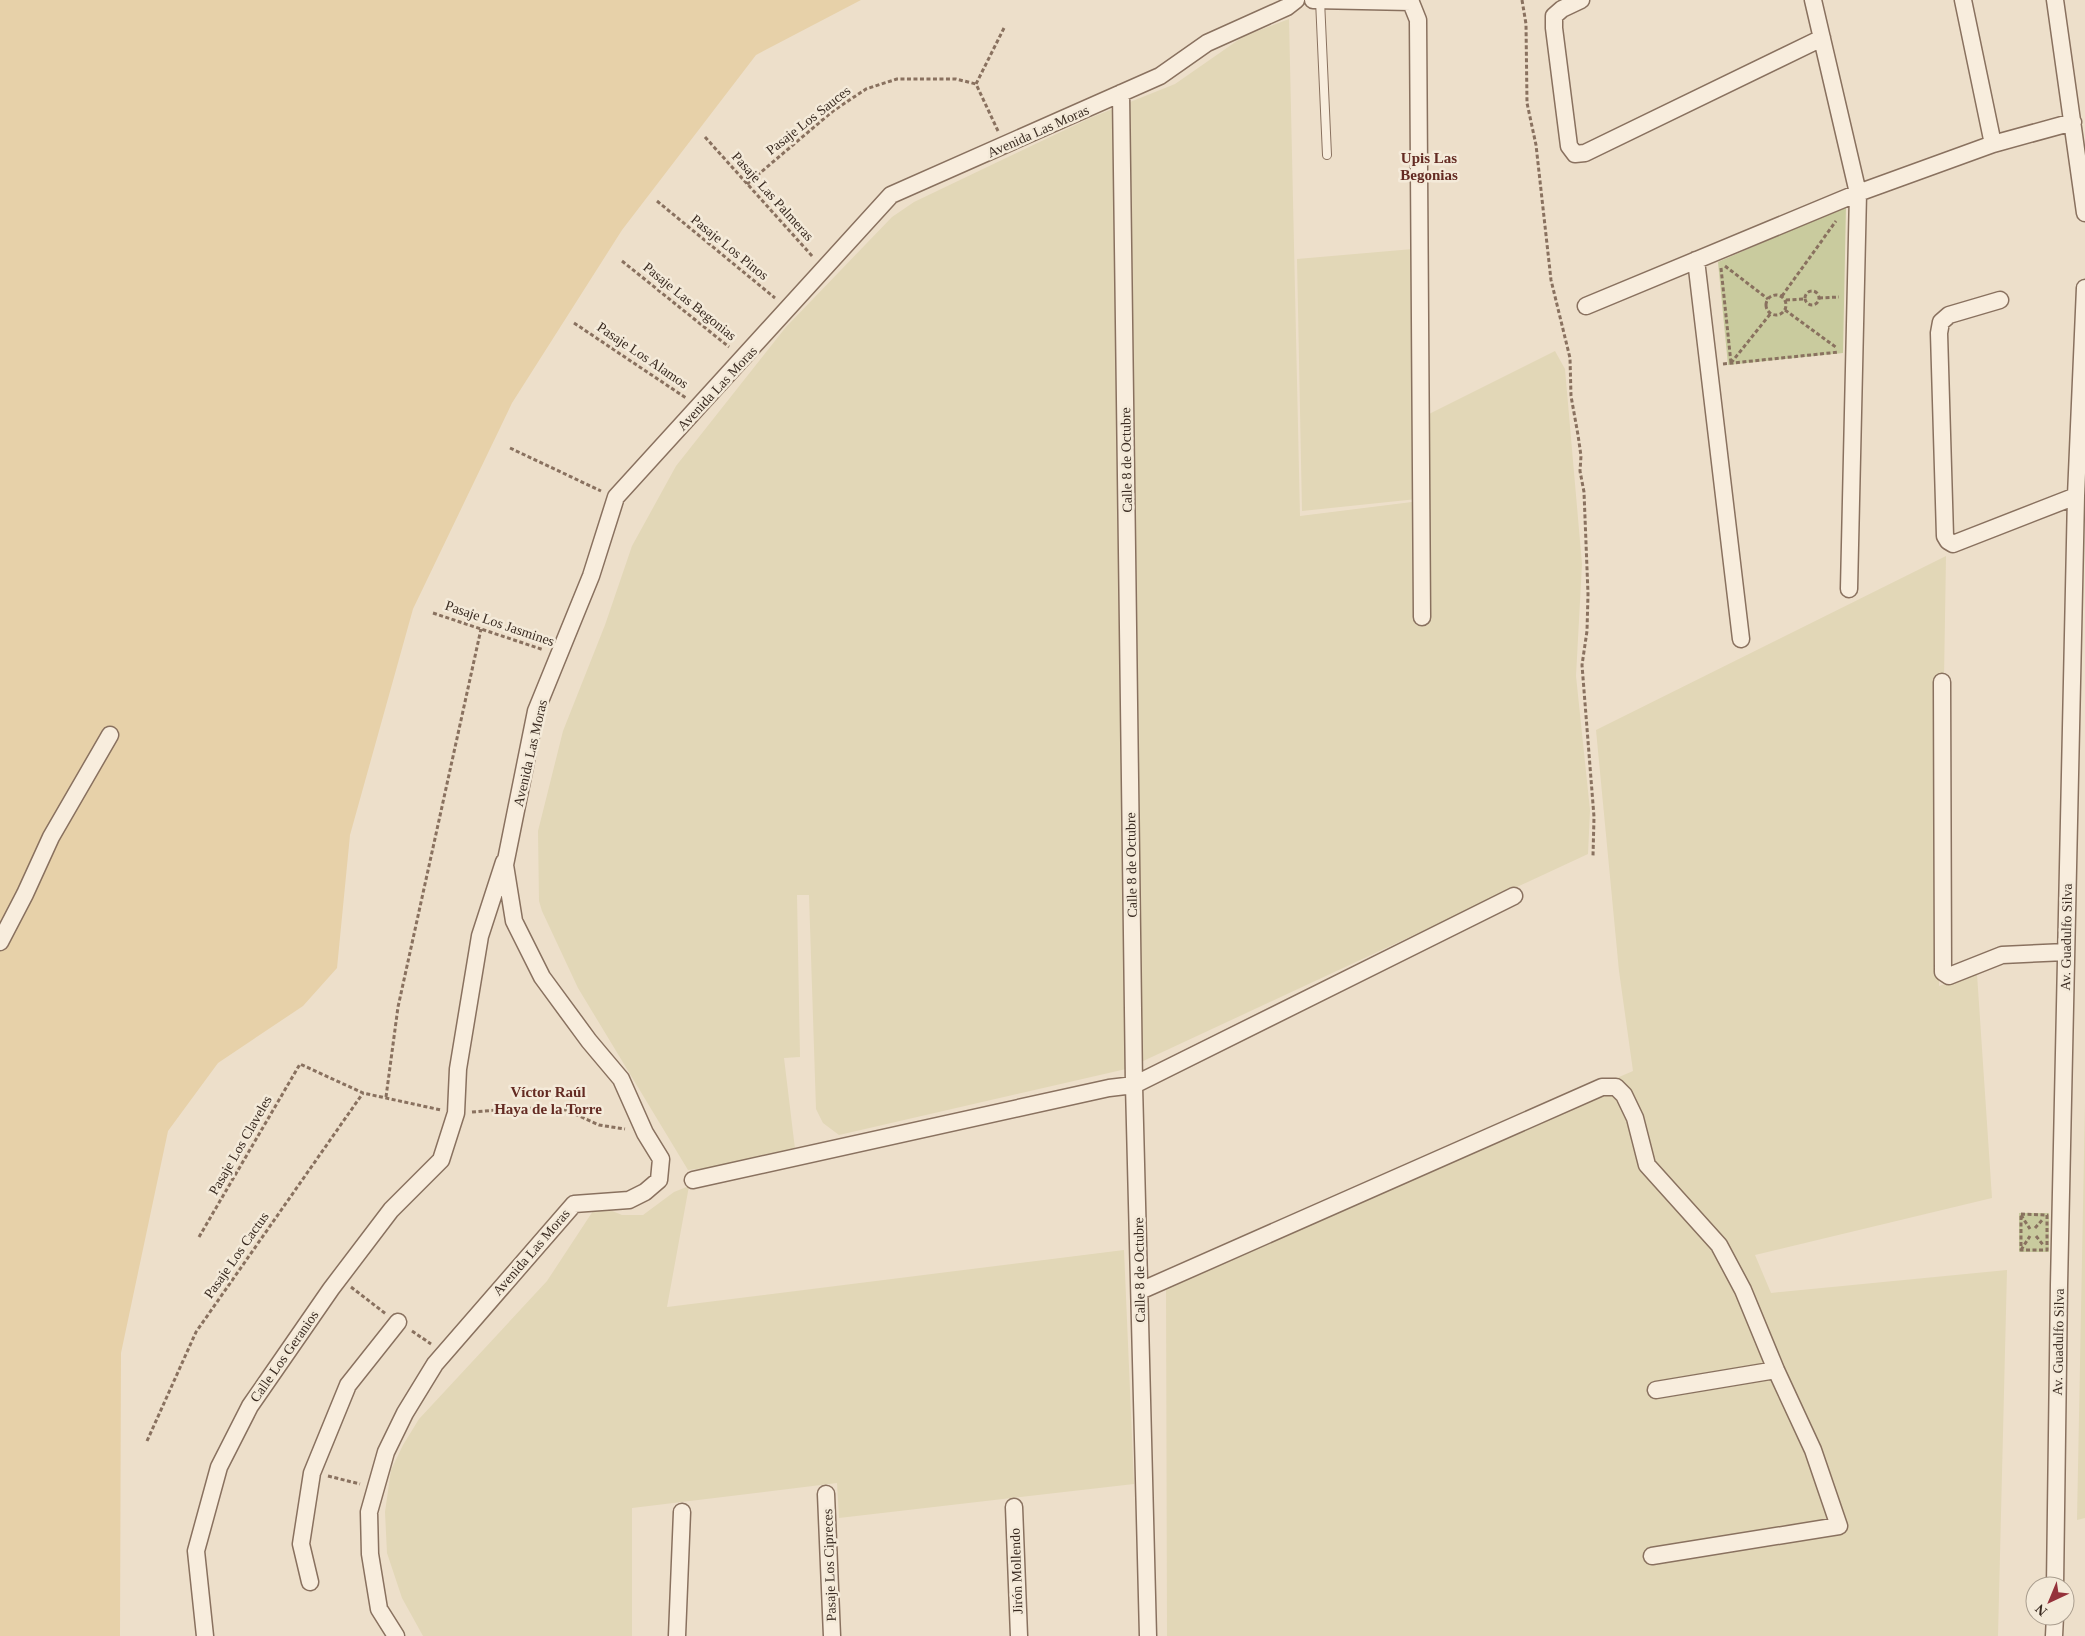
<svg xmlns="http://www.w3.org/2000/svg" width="2085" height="1636" font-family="'Times New Roman',serif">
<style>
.farmland{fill:#e2d7b7}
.green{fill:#c9cb9e}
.sand{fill:#e7d1a9}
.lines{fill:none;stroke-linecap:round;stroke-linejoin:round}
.lane-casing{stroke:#89715f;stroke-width:10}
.street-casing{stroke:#89715f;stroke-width:19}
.path{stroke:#89715f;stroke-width:3;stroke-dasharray:4 2.5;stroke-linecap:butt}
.lane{stroke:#f8eddd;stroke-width:8}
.street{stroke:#f8eddd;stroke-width:16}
.labels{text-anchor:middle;stroke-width:5;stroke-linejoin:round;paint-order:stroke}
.street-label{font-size:14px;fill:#3a2b21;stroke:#f4ead9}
.neighbourhood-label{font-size:15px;font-weight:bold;fill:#642b23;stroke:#f4ead9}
</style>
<rect width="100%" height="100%" fill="#eddfca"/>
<!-- farmland -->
<path class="farmland" d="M 1289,19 L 1300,516 L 1428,500 L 1429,414 L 1555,351 L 1565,369 L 1582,564 L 1576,676 L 1590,810 L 1588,854 L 1126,1069 L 839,1135 L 823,1123 L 816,1109 L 809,895 L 797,895 L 800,1057 L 784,1058 L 795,1149 L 732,1165 L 688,1170 L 578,988 L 542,911 L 539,901 L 538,831 L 563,731 L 605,625 L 632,546 L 676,466 L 786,327 L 892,217 L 914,202 L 1090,118 L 1175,84 L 1244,36 Z
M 1413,249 L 1417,499 L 1302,511 L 1297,259 Z
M 1946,556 L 1939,986 L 1977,974 L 1992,1198 L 1755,1255 L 1771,1293 L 2007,1270 L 1998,1636 L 1167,1636 L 1166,1283 L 1436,1156 L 1633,1071 L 1619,971 L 1596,730 Z
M 2085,1103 L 2085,1518 L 2077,1520 Z
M 689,1186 L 667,1307 L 1124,1250 L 1134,1484 L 839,1518 L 837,1483 L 632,1508 L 632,1636 L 423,1636 L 402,1598 L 387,1553 L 385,1512 L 391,1470 L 403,1445 L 419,1419 L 547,1281 L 593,1211 L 605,1208 L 622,1215 L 643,1215 L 674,1192 Z"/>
<!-- green -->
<path class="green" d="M 1846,206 L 1843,353 L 1728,365 L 1718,262 Z
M 2019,1213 L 2049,1213 L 2049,1252 L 2019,1252 Z"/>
<!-- sand -->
<path class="sand" d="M 0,0 L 861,0 L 756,55 L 622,230 L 512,403 L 413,609 L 350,835 L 337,968 L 303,1006 L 218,1063 L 168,1131 L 121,1353 L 120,1636 L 0,1636 Z"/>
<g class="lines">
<defs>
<path id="lane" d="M 1320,0 L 1327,155"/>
<path id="street" d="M 1313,0 L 1411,2
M 1410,0 L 1418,20 L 1422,617
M 1581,0 L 1562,9 L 1554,16 L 1554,28 L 1569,146 L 1575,154 L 1585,153 L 1822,38
M 1813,0 L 1858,193 L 1993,144 L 2073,122
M 1963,0 L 1993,144
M 2055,0 L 2085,213
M 1121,93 L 1134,1085 L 1148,1636
M 1696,260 L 1741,639
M 2000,300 L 1949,315 L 1941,322 L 1939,333 L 1945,536 L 1948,541 L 1953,544 L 2076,496
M 1586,306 L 1858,193 L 1849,589
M 1942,682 L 1943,972 L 1949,976 L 2002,955 L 2066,952
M 0,942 L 25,894 L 51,837 L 110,735
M 693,1180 L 1109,1088 L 1134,1085 L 1514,896
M 1140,1291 L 1602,1087 L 1616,1087 L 1624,1095 L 1635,1118 L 1647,1165 L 1719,1245 L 1743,1290 L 1776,1370 L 1813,1450 L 1839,1526 L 1652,1556
M 1656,1390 L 1776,1370
M 826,1494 L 832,1636
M 1014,1507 L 1019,1636
M 310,1582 L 301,1544 L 312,1473 L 348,1385 L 398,1322
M 2055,1586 L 2059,1285 L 2076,496 L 2085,288
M 205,1636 L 196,1551 L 219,1467 L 250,1406 L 331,1289 L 391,1210 L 441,1160 L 456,1113 L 458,1069 L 480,936 L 504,862
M 396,1636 L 379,1609 L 370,1554 L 369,1512 L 386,1452 L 405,1413 L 435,1364 L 574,1204 L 629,1200 L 645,1192 L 659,1180 L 661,1159 L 645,1133 L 621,1079 L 589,1041 L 542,977 L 514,921 L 505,865 L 536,711 L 591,576 L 616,497 L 891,195 L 1160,76 L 1207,43 L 1287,7 L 1296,0
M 677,1636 L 682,1512
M 2054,1636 L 2055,1616"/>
</defs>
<!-- lane casing -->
<use href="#lane" class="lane-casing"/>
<!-- street casing -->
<use href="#street" class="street-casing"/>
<!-- path -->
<path class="path" d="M 1522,0 L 1526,24 L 1527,103 L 1536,145 L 1551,280 L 1570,358 L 1571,396 L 1578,435 L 1581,456 L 1580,471 L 1584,492 L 1588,594 L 1587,631 L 1582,665 L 1594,817 L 1593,856
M 998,131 L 976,84 L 1005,26
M 705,137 L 813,257
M 747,184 L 833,111 L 866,89 L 897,79 L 956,79 L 976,84
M 657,201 L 775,298
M 622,261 L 729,347
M 1725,266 L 1768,299
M 1721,268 L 1731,363
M1805 298a7 7 0 1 1 14 0a7 7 0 1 1-14 0Z
M1766 305a10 10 0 1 1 20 0a10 10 0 1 1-20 0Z
M 1782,296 L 1836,221
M 1819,298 L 1839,297
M 1786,300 L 1805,299
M 1785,310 L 1837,348
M 574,323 L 686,398
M 1731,363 L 1771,313
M 1723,364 L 1839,352
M 510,448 L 601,491
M 433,613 L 544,650
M 386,1097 L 398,1007 L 481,629
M 472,1112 L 523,1108 L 566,1110 L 599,1125 L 625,1129
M 2021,1214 L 2047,1215 L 2047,1250 L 2021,1250 Z
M 2021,1215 L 2030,1229
M 2035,1228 L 2043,1219
M 2036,1236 L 2044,1246
M 199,1237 L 300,1064 L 363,1093 L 441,1110
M 2021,1250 L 2030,1236
M 351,1287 L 386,1314
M 412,1331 L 431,1344
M 147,1441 L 196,1332 L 363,1093
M 328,1476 L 360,1484"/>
<!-- lane -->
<use href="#lane" class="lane"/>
<!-- street -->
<use href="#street" class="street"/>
</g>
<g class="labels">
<!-- street labels -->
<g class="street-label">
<text transform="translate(808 120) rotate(-38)" y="5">Pasaje Los Sauces</text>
<text transform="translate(1038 131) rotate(-24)" y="5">Avenida Las Moras</text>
<text transform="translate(773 196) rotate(48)" y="5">Pasaje Las Palmeras</text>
<text transform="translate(730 247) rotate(39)" y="5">Pasaje Los Pinos</text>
<text transform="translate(690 301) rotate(39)" y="5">Pasaje Las Begonias</text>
<text transform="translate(643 355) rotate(34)" y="5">Pasaje Los Alamos</text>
<text transform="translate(717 388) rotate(-47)" y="5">Avenida Las Moras</text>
<text transform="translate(1126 460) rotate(-91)" y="5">Calle 8 de Octubre</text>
<text transform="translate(500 623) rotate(19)" y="5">Pasaje Los Jasmines</text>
<text transform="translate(530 753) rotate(-77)" y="5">Avenida Las Moras</text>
<text transform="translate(1131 865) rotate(-91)" y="5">Calle 8 de Octubre</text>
<text transform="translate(2066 937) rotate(-89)" y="5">Av. Guadulfo Silva</text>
<text transform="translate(240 1145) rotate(-60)" y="5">Pasaje Los Claveles</text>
<text transform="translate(531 1252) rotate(-49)" y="5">Avenida Las Moras</text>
<text transform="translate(236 1255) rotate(-55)" y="5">Pasaje Los Cactus</text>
<text transform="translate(1139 1270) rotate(-91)" y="5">Calle 8 de Octubre</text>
<text transform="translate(2058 1342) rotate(-89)" y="5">Av. Guadulfo Silva</text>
<text transform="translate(284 1356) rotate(-55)" y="5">Calle Los Geranios</text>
<text transform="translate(829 1565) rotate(-92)" y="5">Pasaje Los Cipreces</text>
<text transform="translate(1016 1571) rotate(-92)" y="5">Jirón Mollendo</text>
</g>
<!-- neighbourhood labels -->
<g class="neighbourhood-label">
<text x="1429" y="163">Upis Las<tspan x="1429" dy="17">Begonias</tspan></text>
<text x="548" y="1097">Víctor Raúl<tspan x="548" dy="17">Haya de la Torre</tspan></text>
</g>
</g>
<!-- north arrow -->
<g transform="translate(2050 1601) rotate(224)"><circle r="24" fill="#f4ead9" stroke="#aa9e8f"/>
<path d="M0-4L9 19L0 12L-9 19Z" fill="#95323b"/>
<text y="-8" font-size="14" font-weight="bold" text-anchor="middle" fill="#3a2b21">N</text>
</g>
</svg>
